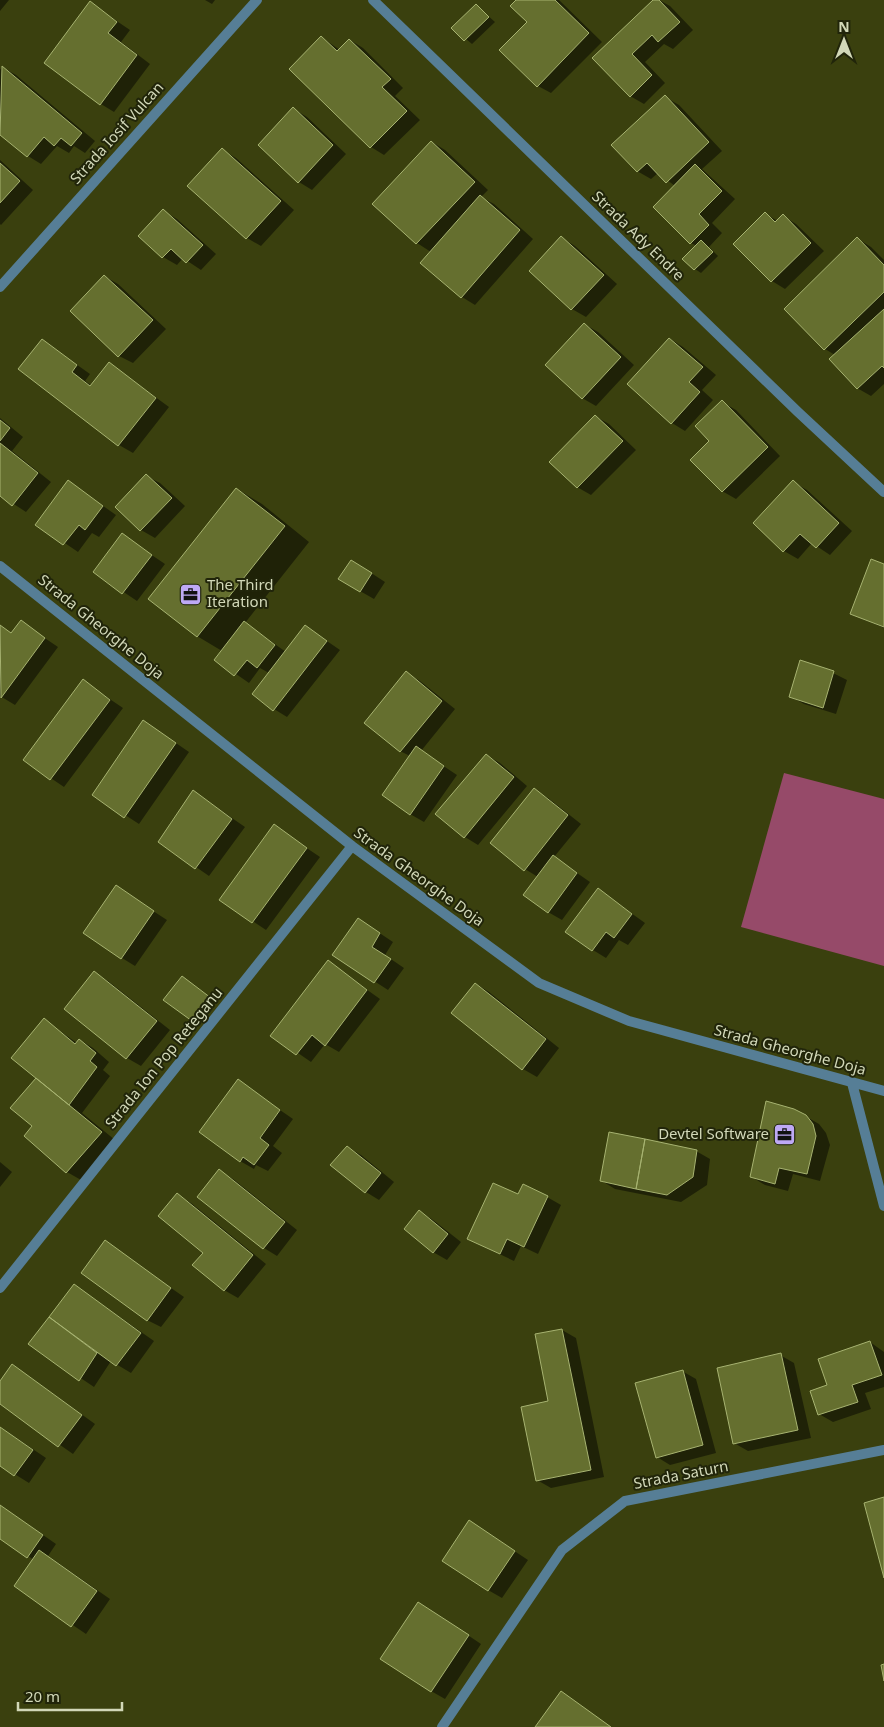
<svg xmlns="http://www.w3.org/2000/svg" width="884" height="1727" font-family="'Noto Sans',sans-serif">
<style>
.green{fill:#964a69}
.shadow{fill:#0007}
.building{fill:#656f2f;stroke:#a7b371}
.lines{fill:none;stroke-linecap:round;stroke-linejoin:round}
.street{stroke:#567e96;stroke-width:10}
.labels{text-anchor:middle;stroke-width:4;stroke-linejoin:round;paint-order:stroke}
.street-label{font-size:15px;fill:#d2d8b8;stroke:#21250a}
.poi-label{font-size:15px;fill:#d2d8b8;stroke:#21250a;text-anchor:start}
</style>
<rect width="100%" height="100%" fill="#3a400e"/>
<!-- green -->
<path class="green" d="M 784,773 L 884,799 L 884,966 L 741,927 Z"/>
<!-- shadow -->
<path class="shadow" d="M 0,0 L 9,0 L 0,11 Z
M 205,0 L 215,0 L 212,4 Z
M 518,0 L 559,0 L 602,42 L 551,93 L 538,86 L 528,22 Z
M 654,0 L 659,0 L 670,6 L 693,30 L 673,49 L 664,44 L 645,62 L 665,83 L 644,104 L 630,96 L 594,58 Z
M 90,3 L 130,30 L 121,42 L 150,64 L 114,112 L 101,104 Z
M 476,5 L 495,22 L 472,44 L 453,28 Z
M 321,37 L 340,50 L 350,40 L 363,48 L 403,88 L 395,96 L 420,120 L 384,155 L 371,147 Z
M 2,67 L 16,75 L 95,141 L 85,153 L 74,146 L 69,153 L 57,146 L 41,164 L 28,156 L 0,133 L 0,70 Z
M 665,97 L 679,105 L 722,151 L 702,169 L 735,199 L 712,223 L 722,233 L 709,247 L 718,256 L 701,273 L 695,269 L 697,246 L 691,243 L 675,186 L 658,173 L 651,179 L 637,171 Z
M 294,109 L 307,117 L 346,154 L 312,190 L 299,182 Z
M 432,142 L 445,150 L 488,190 L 481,197 L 494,204 L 533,239 L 475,305 L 462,297 L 431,252 L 417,243 Z
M 222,150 L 236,158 L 294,210 L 261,246 L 247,238 L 189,186 Z
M 0,160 L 33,190 L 1,225 L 0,224 Z
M 163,211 L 177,219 L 216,254 L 201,270 L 183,258 L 177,265 L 163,257 L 140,236 Z
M 765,214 L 778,221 L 783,216 L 796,224 L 824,251 L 785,289 L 772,281 Z
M 562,238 L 575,246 L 617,284 L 586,317 L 572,309 L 531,271 Z
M 858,239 L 871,247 L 884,260 L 884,384 L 871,396 L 857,388 L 835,355 L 825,349 L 786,309 Z
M 104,276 L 118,284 L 166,329 L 133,363 L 119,356 Z
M 584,324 L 598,332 L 634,365 L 596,406 L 582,398 Z
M 670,339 L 683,347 L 716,375 L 702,390 L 713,400 L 685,431 L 672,423 Z
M 42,340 L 90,374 L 85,381 L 92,386 L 109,363 L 169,407 L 133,453 L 119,445 L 20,369 Z
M 722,402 L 736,410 L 780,456 L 736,499 L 722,491 L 711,441 Z
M 595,416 L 609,424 L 636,450 L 591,495 L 577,487 Z
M 0,418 L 23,437 L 12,451 L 51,482 L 26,512 L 0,495 Z
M 146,476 L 160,483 L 185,506 L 155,538 L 141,530 Z
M 69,482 L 116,515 L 99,537 L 92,533 L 78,552 L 37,524 Z
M 793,482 L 807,490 L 852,531 L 830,555 L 812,543 L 798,559 L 784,551 L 754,523 Z
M 237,489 L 262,504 L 309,542 L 245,623 L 286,652 L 305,626 L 340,650 L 287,717 L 274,709 L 269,673 L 260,668 L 249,683 L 216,660 L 222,651 L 197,636 Z
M 122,535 L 165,564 L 137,601 L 94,572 Z
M 884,565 L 884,628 L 851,613 Z
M 365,569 L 385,582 L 374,599 L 360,591 Z
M 21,622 L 58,647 L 15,705 L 0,696 L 0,625 L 12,634 Z
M 406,673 L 420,681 L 455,709 L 421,751 L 457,775 L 424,822 L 410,814 L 410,756 L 400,751 Z
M 833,673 L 847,680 L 836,714 L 804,704 L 790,696 Z
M 83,681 L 123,708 L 64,787 L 24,760 Z
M 157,730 L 189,752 L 139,824 L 93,794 Z
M 486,755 L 500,763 L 527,786 L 478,845 L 465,837 Z
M 534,790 L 548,798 L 581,824 L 554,857 L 590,882 L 562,920 L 548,912 L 538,877 L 525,869 Z
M 194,792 L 245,827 L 209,876 L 160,842 Z
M 274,826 L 320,857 L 266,930 L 221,900 Z
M 116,887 L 167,920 L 135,966 L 122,958 Z
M 599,890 L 645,923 L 628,945 L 619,940 L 606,958 L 593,950 Z
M 372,928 L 393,942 L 385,955 L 404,968 L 388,990 L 334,955 Z
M 328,962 L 380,999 L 339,1052 L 325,1044 L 311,1062 L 272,1035 Z
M 95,973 L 108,981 L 170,1030 L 141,1066 L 127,1058 L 66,1009 Z
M 182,977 L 217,1002 L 199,1024 L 165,1000 Z
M 476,984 L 489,992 L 559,1048 L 537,1077 L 523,1069 L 453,1013 Z
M 44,1020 L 77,1043 L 80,1040 L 93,1048 L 109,1062 L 103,1070 L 110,1076 L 82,1113 L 115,1140 L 81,1180 L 67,1172 L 38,1078 Z
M 238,1081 L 293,1119 L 273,1146 L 282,1153 L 268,1171 L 256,1165 L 254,1169 L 240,1161 Z
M 805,1116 L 819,1124 L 826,1133 L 830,1145 L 820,1181 L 793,1174 L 788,1191 L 765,1185 L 752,1177 Z
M 347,1147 L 361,1155 L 394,1182 L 379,1200 L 366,1192 Z
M 696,1151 L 710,1159 L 707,1185 L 681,1202 L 615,1189 L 602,1181 Z
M 0,1162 L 12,1172 L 0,1187 Z
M 219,1171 L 233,1179 L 297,1230 L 277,1256 L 264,1248 Z
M 177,1195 L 191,1203 L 266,1264 L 238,1298 L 224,1290 Z
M 519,1196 L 547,1197 L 561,1205 L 538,1254 L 521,1246 L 514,1261 L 468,1239 Z
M 420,1212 L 433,1220 L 461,1242 L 447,1260 L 433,1252 Z
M 105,1242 L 184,1297 L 161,1327 L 147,1320 Z
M 74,1285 L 154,1341 L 131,1373 L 111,1361 L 94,1387 L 30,1344 Z
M 562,1330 L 576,1338 L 604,1477 L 551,1488 L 537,1480 Z
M 870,1342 L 884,1352 L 884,1387 L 865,1393 L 871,1409 L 833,1422 L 819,1414 L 829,1385 Z
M 780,1355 L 794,1363 L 811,1438 L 748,1451 L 734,1443 Z
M 13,1365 L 95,1424 L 73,1454 L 0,1403 L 0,1383 Z
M 682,1371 L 696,1379 L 716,1453 L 670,1465 L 657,1457 Z
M 0,1427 L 46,1458 L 29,1483 L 0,1465 Z
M 0,1505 L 56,1544 L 48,1556 L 110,1599 L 86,1634 L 15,1586 L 34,1560 L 0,1537 Z
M 483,1530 L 528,1560 L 502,1598 L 488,1590 Z
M 432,1611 L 481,1644 L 445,1699 L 431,1691 Z"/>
<!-- building -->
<path class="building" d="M 516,0 L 555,0 L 589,33 L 537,87 L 499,50 L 527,22 L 510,6 Z
M 653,0 L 659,0 L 680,22 L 658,42 L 652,35 L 632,54 L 652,75 L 630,97 L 592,58 Z
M 90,1 L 117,22 L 108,33 L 137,55 L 100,105 L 44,63 Z
M 476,4 L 489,17 L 464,41 L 451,28 Z
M 321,36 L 337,51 L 349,39 L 391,79 L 382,87 L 407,111 L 370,148 L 289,69 Z
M 2,66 L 82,133 L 71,146 L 61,138 L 54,146 L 44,137 L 27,157 L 0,135 Z
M 665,95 L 709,142 L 666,183 L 647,163 L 637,172 L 611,145 Z
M 293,107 L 333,145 L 298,183 L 258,145 Z
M 431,141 L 475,182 L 416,244 L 372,204 Z
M 222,148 L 281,201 L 246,239 L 187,186 Z
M 0,163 L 20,181 L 0,203 Z
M 695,164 L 722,191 L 699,214 L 709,225 L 690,244 L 653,207 Z
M 480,195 L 520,230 L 461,298 L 420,263 Z
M 163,209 L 203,245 L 186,263 L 171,249 L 162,258 L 138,236 Z
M 765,212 L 775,222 L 783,214 L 811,243 L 771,282 L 733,244 Z
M 561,236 L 604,275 L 571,310 L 529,271 Z
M 857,237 L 884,265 L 884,292 L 824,350 L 784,309 Z
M 701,240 L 713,252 L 694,270 L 682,259 Z
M 104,275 L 153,320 L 118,357 L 70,311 Z
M 884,309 L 884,368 L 882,366 L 857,389 L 829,359 Z
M 584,323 L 621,357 L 582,399 L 545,365 Z
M 669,338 L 703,367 L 689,382 L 700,392 L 671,424 L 627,384 Z
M 42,339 L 77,365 L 72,372 L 90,386 L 109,362 L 156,398 L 118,446 L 18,369 Z
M 722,400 L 768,447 L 722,492 L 690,460 L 709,441 L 695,426 Z
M 595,415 L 623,441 L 577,488 L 549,462 Z
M 0,420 L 10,428 L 0,441 Z
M 0,443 L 38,473 L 12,506 L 0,496 Z
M 146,474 L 172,498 L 140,531 L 115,507 Z
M 68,480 L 103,506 L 85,530 L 79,525 L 63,545 L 35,525 Z
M 793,480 L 839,523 L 816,548 L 800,534 L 783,552 L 753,523 Z
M 236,488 L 285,526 L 197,637 L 148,599 Z
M 122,533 L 152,555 L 122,594 L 93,572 Z
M 871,559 L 884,564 L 884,627 L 850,614 Z
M 351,560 L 372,573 L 360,592 L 338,579 Z
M 21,620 L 45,638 L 1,698 L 0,625 L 11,633 Z
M 244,621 L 275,645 L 257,668 L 247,660 L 234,676 L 214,660 Z
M 305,625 L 327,641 L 273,711 L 252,694 Z
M 800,660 L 834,671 L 823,708 L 789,697 Z
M 406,671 L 442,701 L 400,752 L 364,723 Z
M 83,679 L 110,700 L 50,780 L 23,760 Z
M 143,720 L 176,743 L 124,818 L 92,795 Z
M 416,746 L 444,766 L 410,815 L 382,795 Z
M 486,754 L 514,777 L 464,838 L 435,814 Z
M 534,788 L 568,815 L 524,871 L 490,843 Z
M 193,790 L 232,819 L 195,869 L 158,842 Z
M 274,824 L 307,848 L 252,923 L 219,900 Z
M 553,855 L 577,873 L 548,913 L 523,895 Z
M 116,885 L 154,911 L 121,959 L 83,933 Z
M 598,888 L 632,914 L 614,938 L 606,932 L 592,951 L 565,932 Z
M 358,918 L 380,933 L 372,947 L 391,959 L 374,983 L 332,955 Z
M 328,960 L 367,990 L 325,1046 L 312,1035 L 296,1055 L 270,1036 Z
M 94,971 L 157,1021 L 126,1059 L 64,1009 Z
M 182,976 L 211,998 L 192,1021 L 163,1000 Z
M 475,983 L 546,1039 L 522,1070 L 451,1013 Z
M 44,1018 L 75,1044 L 79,1039 L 96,1053 L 90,1061 L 97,1067 L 69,1105 L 11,1058 Z
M 36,1078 L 102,1132 L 66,1173 L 24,1136 L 32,1126 L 10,1108 Z
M 238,1079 L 280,1110 L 260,1138 L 269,1145 L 254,1165 L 243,1157 L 240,1162 L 199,1132 Z
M 766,1101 L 794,1109 L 806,1115 L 813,1124 L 816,1136 L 807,1174 L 779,1168 L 775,1184 L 750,1177 Z
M 609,1132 L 645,1139 L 636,1189 L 600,1181 Z
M 645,1139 L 697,1150 L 693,1177 L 667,1195 L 636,1189 Z
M 347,1146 L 381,1173 L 365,1193 L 330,1165 Z
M 219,1169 L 285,1222 L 263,1249 L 197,1197 Z
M 493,1183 L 518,1194 L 523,1184 L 548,1196 L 524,1247 L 507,1239 L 500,1254 L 467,1239 Z
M 177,1193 L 253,1255 L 224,1291 L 192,1265 L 203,1253 L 158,1216 Z
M 419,1210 L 448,1234 L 433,1253 L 404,1229 Z
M 105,1240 L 171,1288 L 147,1321 L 81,1273 Z
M 74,1284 L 141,1333 L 116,1366 L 49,1317 Z
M 49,1317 L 97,1353 L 79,1381 L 28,1344 Z
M 562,1329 L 591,1470 L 536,1481 L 521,1407 L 548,1401 L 535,1334 Z
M 870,1341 L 882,1375 L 852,1385 L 858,1402 L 818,1415 L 810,1391 L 827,1385 L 818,1359 Z
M 781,1353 L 798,1430 L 733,1444 L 717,1368 Z
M 12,1364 L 82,1415 L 58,1447 L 0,1404 L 0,1381 Z
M 683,1370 L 703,1445 L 656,1458 L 635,1383 Z
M 0,1427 L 33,1450 L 14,1476 L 0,1466 Z
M 884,1497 L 884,1578 L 864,1503 Z
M 0,1505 L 43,1535 L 27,1558 L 0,1539 Z
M 469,1520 L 515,1551 L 488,1591 L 442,1561 Z
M 39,1550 L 97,1591 L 71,1627 L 14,1586 Z
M 418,1602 L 469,1635 L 431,1692 L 380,1659 Z
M 884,1664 L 884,1681 L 881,1665 Z
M 561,1691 L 611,1727 L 535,1727 Z"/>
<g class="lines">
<!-- street -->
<path class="street" d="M 373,0 L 798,412 L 884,492
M 0,287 L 257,0
M 0,566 L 352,846 L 539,983 L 629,1021 L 884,1091
M 852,1083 L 884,1206
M 0,1288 L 352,846
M 442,1727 L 562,1550 L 625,1501 L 884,1450"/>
</g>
<!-- icons -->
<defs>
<symbol id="office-square" viewBox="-11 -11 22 22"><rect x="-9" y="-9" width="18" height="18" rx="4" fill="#bea9f5" stroke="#21250a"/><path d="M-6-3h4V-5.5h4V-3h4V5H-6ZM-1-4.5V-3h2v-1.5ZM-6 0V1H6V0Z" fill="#111"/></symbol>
</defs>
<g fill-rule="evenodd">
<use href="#office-square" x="178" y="582" width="25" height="25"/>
<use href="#office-square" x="772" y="1122" width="25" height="25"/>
</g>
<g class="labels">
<!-- street labels -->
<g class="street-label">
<text transform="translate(117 133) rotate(-48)" y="5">Strada Iosif Vulcan</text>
<text transform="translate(638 236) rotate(44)" y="5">Strada Ady Endre</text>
<text transform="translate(101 627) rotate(39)" y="5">Strada Gheorghe Doja</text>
<text transform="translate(419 877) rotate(36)" y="5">Strada Gheorghe Doja</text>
<text transform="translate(790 1050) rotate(15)" y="5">Strada Gheorghe Doja</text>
<text transform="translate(164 1058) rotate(-51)" y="5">Strada Ion Pop Reteganu</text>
<text transform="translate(681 1475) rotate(-11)" y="5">Strada Saturn</text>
</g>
<!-- poi labels -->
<g class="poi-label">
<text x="207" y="590">The Third<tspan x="207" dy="17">Iteration</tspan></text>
<text x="769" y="1139" text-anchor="end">Devtel Software</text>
</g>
</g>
<!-- north arrow -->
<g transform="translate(844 40)" stroke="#21250a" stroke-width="4" paint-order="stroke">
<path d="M0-4L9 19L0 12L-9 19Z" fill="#d2d8b8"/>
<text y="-8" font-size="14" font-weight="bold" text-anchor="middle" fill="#d2d8b8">N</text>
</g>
<!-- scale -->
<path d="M18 1702v8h104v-8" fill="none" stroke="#d2d8b8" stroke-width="2.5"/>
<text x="25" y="1702" font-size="15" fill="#d2d8b8" stroke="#21250a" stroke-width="4" paint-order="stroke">20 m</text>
</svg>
